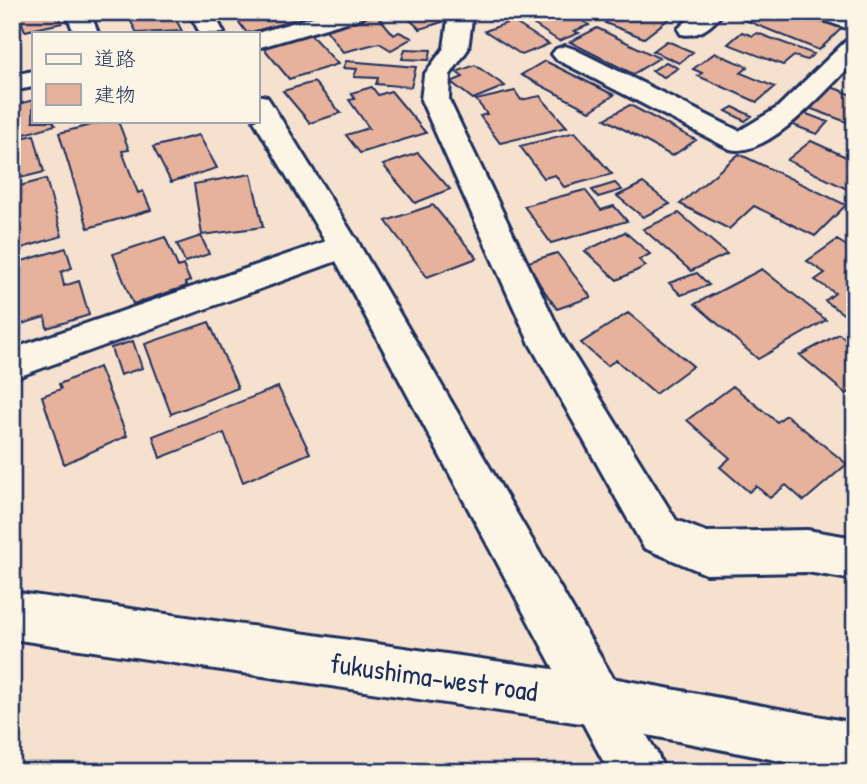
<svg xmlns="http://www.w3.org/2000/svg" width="867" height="784" font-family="'Patrick Hand','Klee One',sans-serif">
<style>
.building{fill:#e7b29b;stroke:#1b2f5e;stroke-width:2}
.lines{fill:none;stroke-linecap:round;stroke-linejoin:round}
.street-casing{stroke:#1b2f5e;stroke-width:6}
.secondary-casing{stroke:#1b2f5e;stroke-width:6}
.highway-casing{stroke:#1b2f5e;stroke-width:6}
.street{fill:#fcf5e5;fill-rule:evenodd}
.secondary{fill:#fcf5e5;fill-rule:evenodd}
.highway{fill:#fcf5e5;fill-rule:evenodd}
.labels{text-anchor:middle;stroke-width:5;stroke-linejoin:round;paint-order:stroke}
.near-street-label{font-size:28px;fill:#1b2f5e;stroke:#fcf5e5}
</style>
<rect width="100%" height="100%" fill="#f6e1cf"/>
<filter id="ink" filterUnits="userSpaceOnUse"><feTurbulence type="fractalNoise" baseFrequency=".0143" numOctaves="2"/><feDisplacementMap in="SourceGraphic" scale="14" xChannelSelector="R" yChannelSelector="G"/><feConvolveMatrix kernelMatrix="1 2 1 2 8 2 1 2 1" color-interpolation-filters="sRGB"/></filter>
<g filter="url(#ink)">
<!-- building -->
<path class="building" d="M 18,12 L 57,12 L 62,23 L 25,31 Z
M 155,12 L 172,12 L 182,31 L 137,33 L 129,18 Z
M 305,12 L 309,17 L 247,33 L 232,13 Z
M 401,12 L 431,12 L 442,22 L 420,29 Z
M 524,12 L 568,12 L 589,25 L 574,31 L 579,33 L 559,41 L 524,18 L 530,16 Z
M 620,12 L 669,12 L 675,14 L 644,38 L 605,23 Z
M 748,12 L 797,12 L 842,28 L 819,50 L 740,18 Z
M 377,15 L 394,35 L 399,32 L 412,38 L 391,50 L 379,43 L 343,52 L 324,27 Z
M 512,21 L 549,44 L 522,55 L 485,31 Z
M 597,28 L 659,58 L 633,74 L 570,42 Z
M 742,32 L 753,36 L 757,33 L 814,54 L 807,60 L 794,56 L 783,65 L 728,44 Z
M 309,33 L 338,64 L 289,79 L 262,46 Z
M 667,41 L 693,52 L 679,63 L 653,51 Z
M 405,49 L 431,50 L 429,60 L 402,59 Z
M 715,53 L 748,67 L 741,73 L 775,87 L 757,102 L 698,76 L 702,73 L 693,69 Z
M 346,61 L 416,67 L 411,87 L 376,84 L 378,78 L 354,77 L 357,69 L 343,68 Z
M 545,61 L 614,95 L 590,111 L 521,75 Z
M 666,62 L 678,68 L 664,77 L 652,71 Z
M 475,65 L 505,86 L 473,99 L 451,82 L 463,77 L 456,72 Z
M 314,82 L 341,113 L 310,123 L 283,91 Z
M 829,86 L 855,96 L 855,125 L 809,108 Z
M 372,87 L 378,95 L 391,91 L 426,133 L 360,153 L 346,135 L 369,128 L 349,100 L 355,99 L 351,93 Z
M 515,91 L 521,100 L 540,96 L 567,127 L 500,143 L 480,116 L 487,114 L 476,100 Z
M 33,100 L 33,121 L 53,121 L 55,125 L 12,138 L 12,106 Z
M 630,105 L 696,140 L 672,156 L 605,119 Z
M 733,107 L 752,116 L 745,121 L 726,111 Z
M 804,113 L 828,122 L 817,134 L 793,125 Z
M 107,121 L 118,121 L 129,150 L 122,151 L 138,193 L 143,191 L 151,210 L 88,228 L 59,133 Z
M 575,132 L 612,174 L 564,187 L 555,175 L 544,178 L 520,146 Z
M 34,135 L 44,172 L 12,180 L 12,140 Z
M 199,135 L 217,168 L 171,182 L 153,147 Z
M 811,141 L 855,161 L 855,193 L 787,160 Z
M 418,153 L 450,189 L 415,203 L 383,165 Z
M 739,154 L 846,205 L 815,236 L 754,206 L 729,229 L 680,204 Z
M 251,174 L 263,227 L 202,235 L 194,184 Z
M 46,179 L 62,236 L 12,251 L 12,188 Z
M 615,183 L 622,190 L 598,197 L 592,190 Z
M 643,183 L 670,204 L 643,217 L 617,196 Z
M 585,190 L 601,210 L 614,206 L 627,221 L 551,243 L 524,206 Z
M 433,205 L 477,258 L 427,277 L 386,221 Z
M 679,213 L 727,254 L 691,271 L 643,229 Z
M 625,232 L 650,254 L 639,260 L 646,266 L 617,280 L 585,251 Z
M 201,236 L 209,254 L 185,262 L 177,244 Z
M 165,237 L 178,267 L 183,265 L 190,281 L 185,283 L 187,286 L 133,304 L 113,254 Z
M 837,240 L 855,251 L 855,322 L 825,301 L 835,293 L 815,280 L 825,273 L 807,261 Z
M 66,248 L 72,268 L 61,272 L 64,286 L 79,281 L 89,315 L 47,328 L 45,317 L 12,327 L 12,264 Z
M 557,253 L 591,297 L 557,309 L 525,263 Z
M 762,269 L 826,320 L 758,359 L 695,304 Z
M 697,273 L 709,285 L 681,295 L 669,283 Z
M 628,313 L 693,366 L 655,394 L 616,360 L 607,366 L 581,343 Z
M 209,322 L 238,388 L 171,414 L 145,344 Z
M 839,334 L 855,346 L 855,389 L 846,394 L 800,355 Z
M 133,341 L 142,368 L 120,375 L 111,348 Z
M 99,367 L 127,436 L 64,464 L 42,396 L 61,389 L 59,384 Z
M 733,386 L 777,422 L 786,415 L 847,464 L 804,501 L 786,485 L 770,498 L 756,486 L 749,492 L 720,467 L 730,458 L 687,420 Z
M 278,387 L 310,453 L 243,482 L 224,433 L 160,458 L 153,436 Z"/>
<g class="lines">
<defs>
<path id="street" d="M 66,12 L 90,12 L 98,33 L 74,33 Z
M 330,12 L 368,12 L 364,17 L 257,48 L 257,33 Z
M 449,12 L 473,12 L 468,49 L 450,75 L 449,100 L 563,338 L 676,520 L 706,532 L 807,530 L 855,538 L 855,580 L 807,572 L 706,574 L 644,548 L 530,344 L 421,100 L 424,75 L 444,48 Z
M 696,12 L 723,12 C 713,26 698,38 681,34 L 678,29 Z
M 810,12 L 845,12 L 855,16 L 855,31 L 814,17 Z
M 855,39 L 855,61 C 830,86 768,159 730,149 L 556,59 L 552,54 L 556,49 L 565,46 L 574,49 L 739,131 L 777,108 L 846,41 Z
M 33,71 L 33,87 L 12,91 L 12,75 Z
M 344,235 L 356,238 L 360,246 L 356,254 L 12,379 L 12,349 Z"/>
<path id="secondary" d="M 189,12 L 213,12 L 224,33 L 200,33 Z
M 257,95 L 267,97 L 271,103 L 360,246 L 657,753 L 665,772 L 609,772 L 328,246 L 254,121 L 257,121 Z"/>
<path id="highway" d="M 12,592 L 601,676 L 855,723 L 855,772 L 837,772 L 601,726 L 12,639 Z"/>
</defs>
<!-- street casing -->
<use href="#street" class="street-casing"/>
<!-- secondary casing -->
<use href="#secondary" class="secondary-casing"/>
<!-- highway casing -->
<use href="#highway" class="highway-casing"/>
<!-- street -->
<use href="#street" class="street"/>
<!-- secondary -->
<use href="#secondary" class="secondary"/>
<!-- highway -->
<use href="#highway" class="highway"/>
</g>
</g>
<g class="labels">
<!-- near-street labels -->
<g class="near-street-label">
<text transform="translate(434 677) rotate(8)" y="10">fukushima-west road</text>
</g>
</g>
<!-- margin -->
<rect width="867" height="784" fill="none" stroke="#fcf5e5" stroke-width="42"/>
<rect x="21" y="21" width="825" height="742" fill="none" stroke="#1b2f5e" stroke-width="2.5" filter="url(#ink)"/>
<!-- legend -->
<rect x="32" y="32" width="228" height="91" fill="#fcf5e5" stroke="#a2a6af" stroke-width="2"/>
<rect x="46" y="54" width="35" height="10" fill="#fcf5e5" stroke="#a2a6af" stroke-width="2"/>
<text x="94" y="66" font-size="21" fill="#1b2f5e">道路</text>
<rect x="46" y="84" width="35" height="21" fill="#e7b29b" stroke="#a2a6af" stroke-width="2"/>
<text x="94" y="102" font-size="21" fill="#1b2f5e">建物</text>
</svg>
